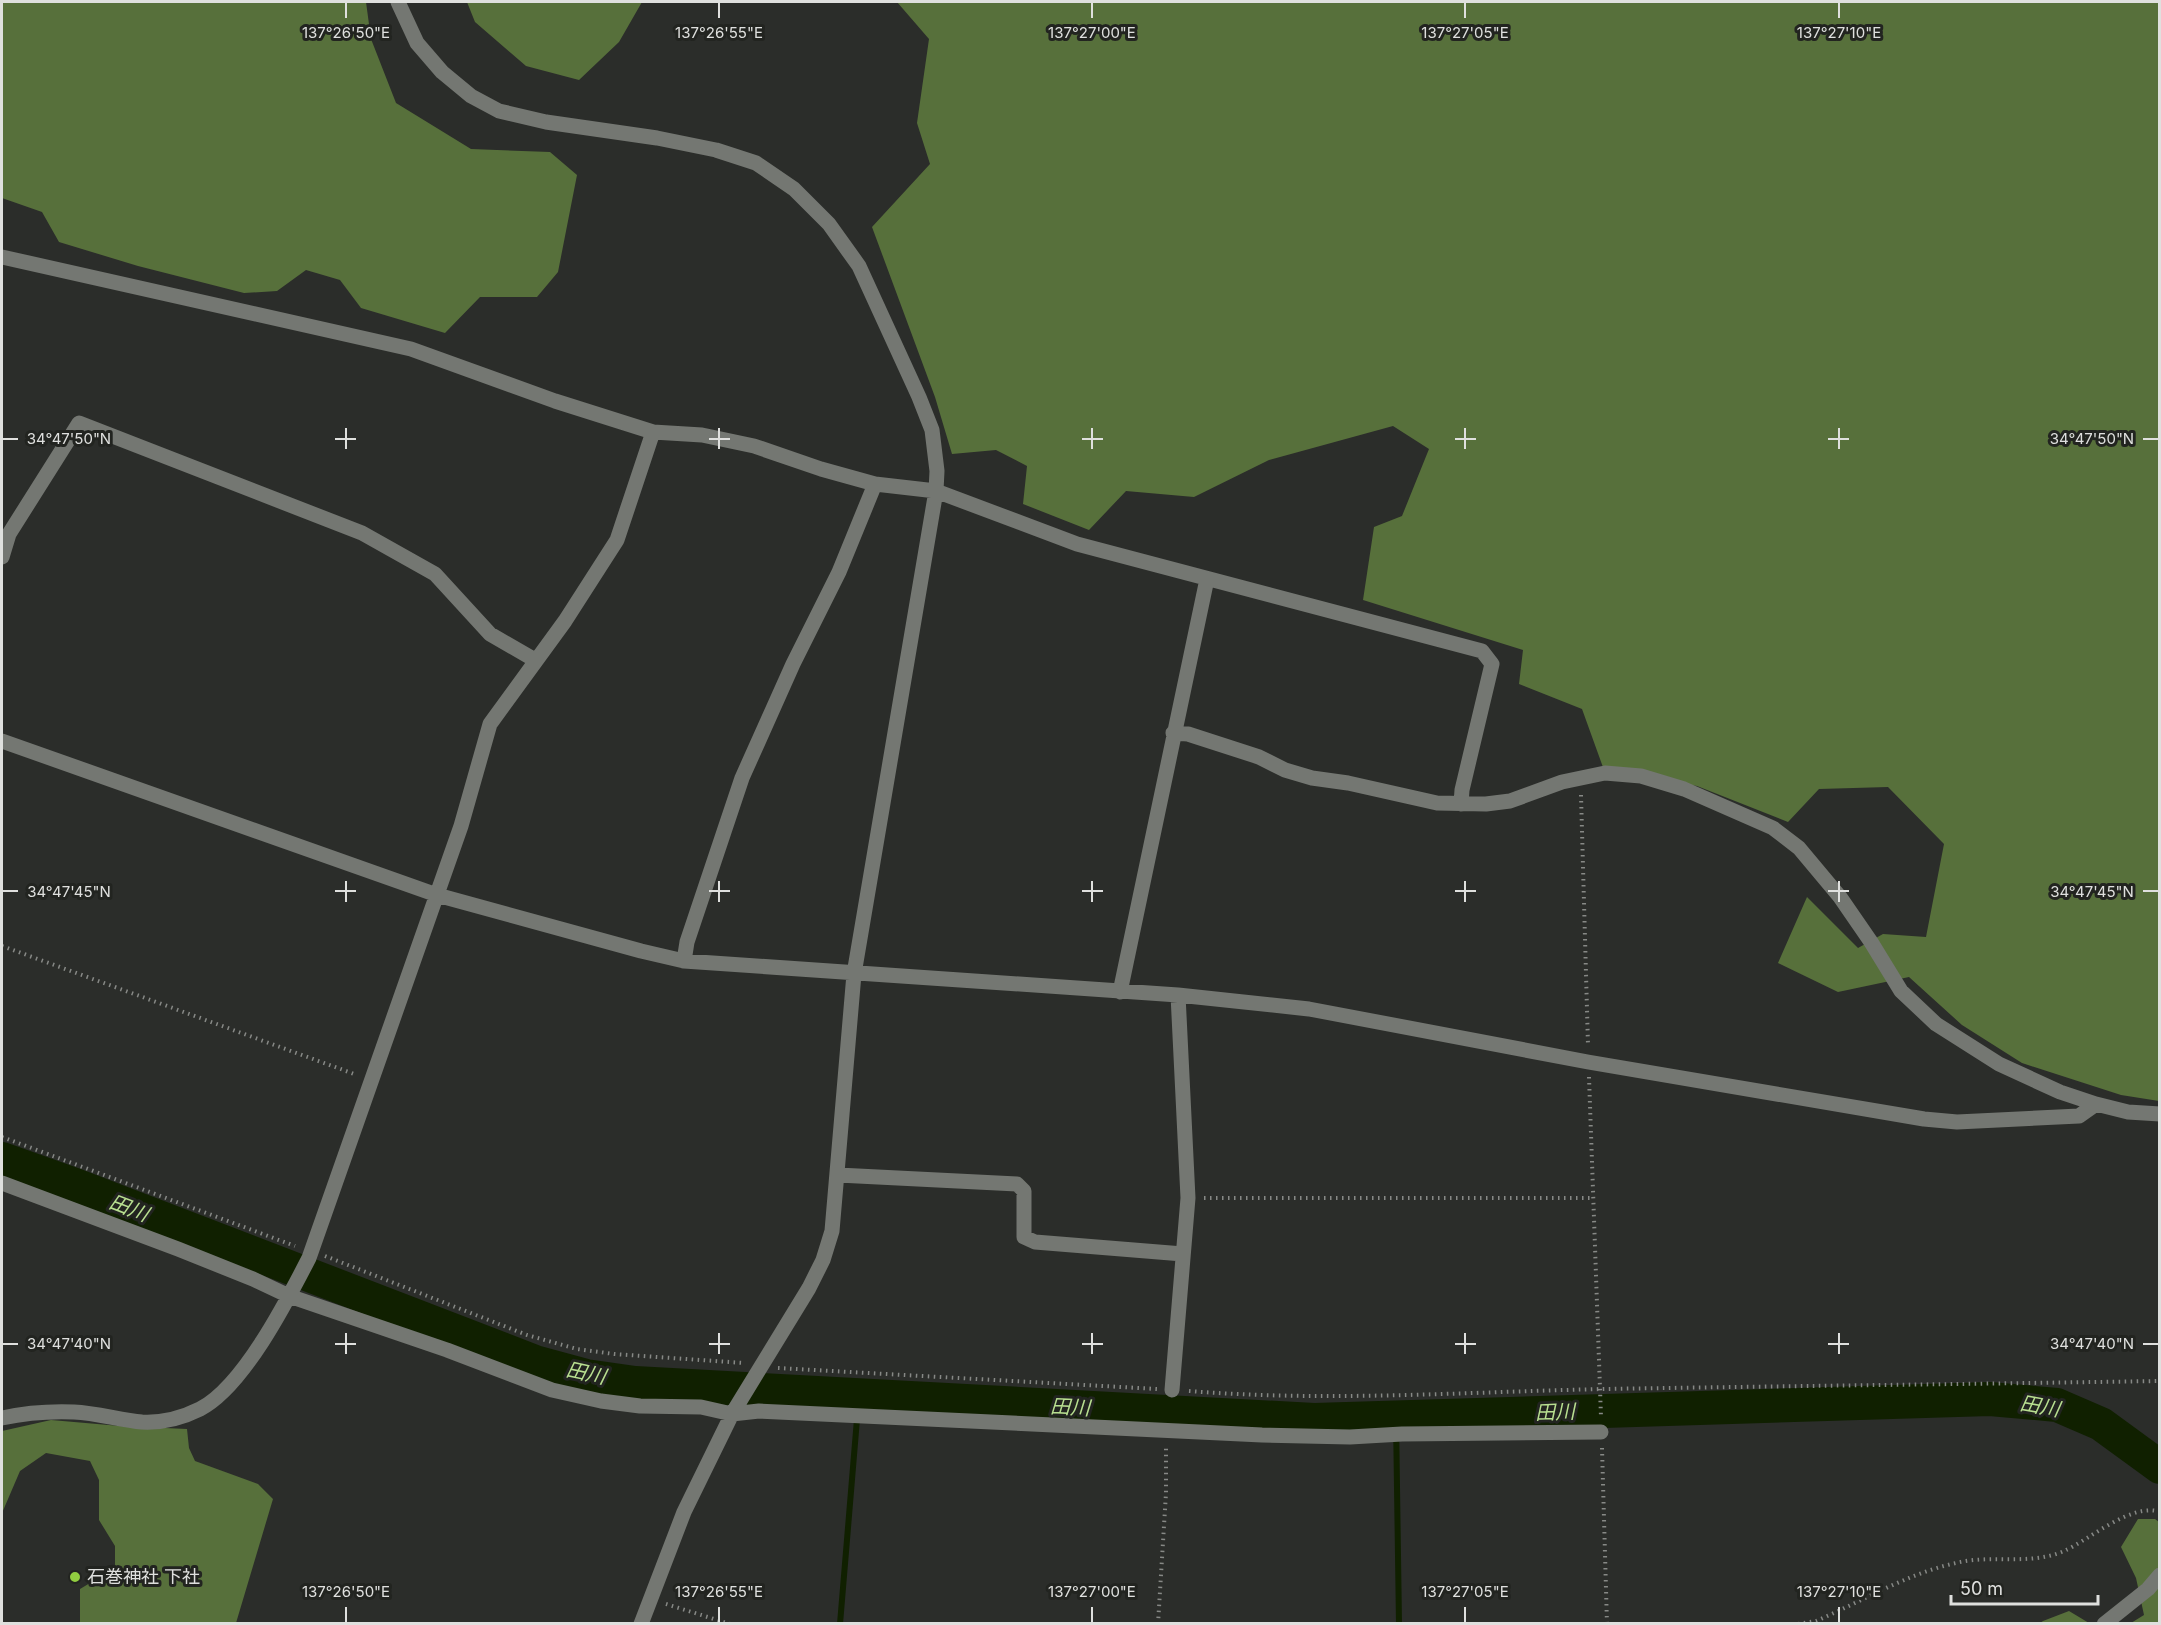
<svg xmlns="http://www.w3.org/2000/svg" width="2161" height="1625" font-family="Inter,'Noto Sans JP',sans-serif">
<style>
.forest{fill:#57703b}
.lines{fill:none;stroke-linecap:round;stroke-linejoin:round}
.stream{stroke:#102000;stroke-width:6}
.river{stroke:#102000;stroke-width:34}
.path{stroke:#878986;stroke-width:4;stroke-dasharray:1.5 4.5;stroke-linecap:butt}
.minor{stroke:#747772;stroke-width:15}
.ticks{fill:none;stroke:#dfe0de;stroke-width:2}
.poi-dot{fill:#91cd40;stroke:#222420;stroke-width:2}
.labels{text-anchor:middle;stroke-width:6;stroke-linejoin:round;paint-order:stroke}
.poi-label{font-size:18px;fill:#dfe0de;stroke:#222420;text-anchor:start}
.water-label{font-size:20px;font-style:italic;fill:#b8df90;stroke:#222420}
.ticks-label{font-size:15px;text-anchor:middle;fill:#dfe0de;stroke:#222420;stroke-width:6;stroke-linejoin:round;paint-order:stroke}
</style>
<rect width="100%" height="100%" fill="#2b2d2a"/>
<!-- forest -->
<path class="forest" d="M 2,2 L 366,2 L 371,39 L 396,103 L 471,149 L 550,152 L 577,175 L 558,272 L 537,297 L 480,297 L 445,333 L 361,308 L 340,280 L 306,270 L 277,291 L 244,293 L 138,266 L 59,242 L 42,212 L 2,198 Z
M 467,2 L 642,2 L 619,42 L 579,80 L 526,66 L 475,22 Z
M 897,2 L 2159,2 L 2159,1101 L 2121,1095 L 2022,1063 L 1962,1025 L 1909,977 L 1838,992 L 1778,963 L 1807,897 L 1858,948 L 1883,934 L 1926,937 L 1944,844 L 1888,787 L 1819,789 L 1788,822 L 1697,786 L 1604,770 L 1582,709 L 1519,684 L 1523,650 L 1363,600 L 1374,527 L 1402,516 L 1429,449 L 1393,426 L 1269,460 L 1194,497 L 1126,491 L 1089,530 L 1023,504 L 1027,466 L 996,450 L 952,454 L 935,397 L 872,227 L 930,164 L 917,123 L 929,39 Z
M 51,1420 L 120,1426 L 187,1429 L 189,1448 L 195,1461 L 258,1484 L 273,1499 L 236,1623 L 80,1623 L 80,1589 L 115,1568 L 115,1546 L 99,1520 L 99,1480 L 90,1461 L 46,1453 L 20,1471 L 2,1513 L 2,1431 Z
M 2138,1519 L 2155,1519 L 2159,1522 L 2159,1623 L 2131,1623 L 2144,1615 L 2136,1578 L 2121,1547 Z
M 2069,1611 L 2089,1623 L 2040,1623 L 2043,1621 Z"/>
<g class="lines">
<!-- stream -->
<path class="stream" d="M 1396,1418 L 1399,1624
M 840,1624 L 859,1395"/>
<!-- river -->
<path class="river" d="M 2,1159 L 78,1186 L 538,1363 L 586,1376 L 635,1383 L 1314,1420 L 1990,1399 L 2057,1405 L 2101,1424 L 2160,1467"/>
<!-- path -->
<path class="path" d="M 1581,795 L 1588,1045
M 2,946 L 357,1075
M 1589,1077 L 1601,1417
M 2,1137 L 295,1246
M 1204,1198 L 1592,1198
M 325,1256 L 527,1335 L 577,1349 L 614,1354 L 744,1363
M 778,1368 L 1157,1389
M 1189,1391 C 1326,1402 1465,1392 1603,1389 C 1789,1386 1974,1384 2160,1381
M 1602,1448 L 1607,1624
M 666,1604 L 730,1624
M 1158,1624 L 1166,1493 L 1166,1445
M 1798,1624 L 1816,1621 C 1863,1601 1906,1574 1956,1563 C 1991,1554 2030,1566 2064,1551 C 2089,1540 2132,1502 2160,1512"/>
<!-- minor -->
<path class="minor" d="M 398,2 L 417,43 L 442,72 L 471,96 L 499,111 L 546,122 L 657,138 L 716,150 L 756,163 L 794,189 L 829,224 L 859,266 L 919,397 L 932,430 L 937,471 L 936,491 L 854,974 L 832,1231 L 823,1260 L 809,1288 L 732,1414 L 684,1512 L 641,1624
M 2,257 L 411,349 L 555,401 L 653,432 L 702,435 L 754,446 L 821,469 L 875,484 L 936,491 L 1077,544 L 1482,651 L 1492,664 L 1462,790 L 1461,804
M 2,557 L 9,534 L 79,423 L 362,533 L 435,574 L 490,634 L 535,660
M 1173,733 L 1188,734 L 1259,757 L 1285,770 L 1312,778 L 1348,783 L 1437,803 L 1486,804 L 1510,801 L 1562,782 L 1605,773 L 1641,776 L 1684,789 L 1773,828 L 1799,848 L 1840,897 L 1871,942 L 1901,991 L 1936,1024 L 1999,1064 L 2060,1092 L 2096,1104
M 2,741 L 437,895 L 641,951 L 684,961 L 1178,995 L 1309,1009 L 1588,1062 L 1924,1119 L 1957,1122 L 2079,1116 L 2096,1104 L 2128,1112 L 2160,1114
M 684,961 L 687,942 L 742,778 L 793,664 L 839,572 L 875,484
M 1120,992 L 1207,579
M 838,1175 L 1017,1184 L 1024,1191 L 1024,1237 L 1035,1242 L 1183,1254
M 2,1183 L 178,1249 L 253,1279 L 289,1296 L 447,1350 L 552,1390 L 601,1401 L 640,1406 L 701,1407 L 732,1414 L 759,1411 L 1262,1435 L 1350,1437 L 1402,1434 L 1601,1432
M 1172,1390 L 1188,1198 L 1178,995
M 2,1418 C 25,1413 50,1411 74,1412 C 97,1413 120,1420 142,1422 C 162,1423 182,1418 200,1409 C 243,1387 287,1301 309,1258 L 461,826 L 490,724 L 565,621 L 617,540 L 653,432
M 2104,1624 L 2148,1589 L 2160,1575"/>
</g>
<!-- ticks -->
<path class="ticks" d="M 346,3 L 346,18M 719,3 L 719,18M 1092,3 L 1092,18M 1465,3 L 1465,18M 1839,3 L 1839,18M 346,428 L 346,449M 719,428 L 719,449M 1092,428 L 1092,449M 1465,428 L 1465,449M 1839,428 L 1839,449M 3,439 L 18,439M 335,439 L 356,439M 709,439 L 730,439M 1082,439 L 1103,439M 1455,439 L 1476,439M 1828,439 L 1849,439M 2143,439 L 2158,439M 346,881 L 346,902M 719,881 L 719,902M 1092,881 L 1092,902M 1465,881 L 1465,902M 1839,881 L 1839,902M 3,891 L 18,891M 335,891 L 356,891M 709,891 L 730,891M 1082,891 L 1103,891M 1455,891 L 1476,891M 1828,891 L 1849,891M 2143,891 L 2158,891M 346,1333 L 346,1354M 719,1333 L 719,1354M 1092,1333 L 1092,1354M 1465,1333 L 1465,1354M 1839,1333 L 1839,1354M 3,1344 L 18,1344M 335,1344 L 356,1344M 709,1344 L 730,1344M 1082,1344 L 1103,1344M 1455,1344 L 1476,1344M 1828,1344 L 1849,1344M 2143,1344 L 2158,1344M 346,1607 L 346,1622M 719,1607 L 719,1622M 1092,1607 L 1092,1622M 1465,1607 L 1465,1622M 1839,1607 L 1839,1622"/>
<!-- markers -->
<circle class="poi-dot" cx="75" cy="1577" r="6"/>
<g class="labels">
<!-- poi labels -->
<g class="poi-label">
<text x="87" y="1583">石巻神社 下社</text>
</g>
<!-- water labels -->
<g class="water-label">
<text transform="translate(129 1208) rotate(21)" y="7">田川</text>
<text transform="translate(586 1373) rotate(12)" y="7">田川</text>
<text transform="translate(2040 1406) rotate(10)" y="7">田川</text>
<text transform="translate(1070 1407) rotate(3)" y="7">田川</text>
<text transform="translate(1555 1412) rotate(-2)" y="7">田川</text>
</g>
</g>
<g class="ticks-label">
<text x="346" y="38">137°26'50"E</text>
<text x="719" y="38">137°26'55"E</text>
<text x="1092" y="38">137°27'00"E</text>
<text x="1465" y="38">137°27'05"E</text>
<text x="1839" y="38">137°27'10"E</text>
<text x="69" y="444">34°47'50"N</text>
<text x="2092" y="444">34°47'50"N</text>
<text x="69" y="897">34°47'45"N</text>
<text x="2092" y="897">34°47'45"N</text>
<text x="69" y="1349">34°47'40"N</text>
<text x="2092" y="1349">34°47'40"N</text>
<text x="346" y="1597">137°26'50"E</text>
<text x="719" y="1597">137°26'55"E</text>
<text x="1092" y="1597">137°27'00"E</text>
<text x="1465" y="1597">137°27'05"E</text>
<text x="1839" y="1597">137°27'10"E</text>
</g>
<!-- border -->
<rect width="2161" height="1625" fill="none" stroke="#dfe0de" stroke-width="6"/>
<!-- scale -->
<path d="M1951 1595v9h147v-9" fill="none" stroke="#dfe0de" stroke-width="3"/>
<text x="1960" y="1595" font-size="18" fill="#dfe0de" stroke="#222420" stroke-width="4.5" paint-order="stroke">50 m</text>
</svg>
